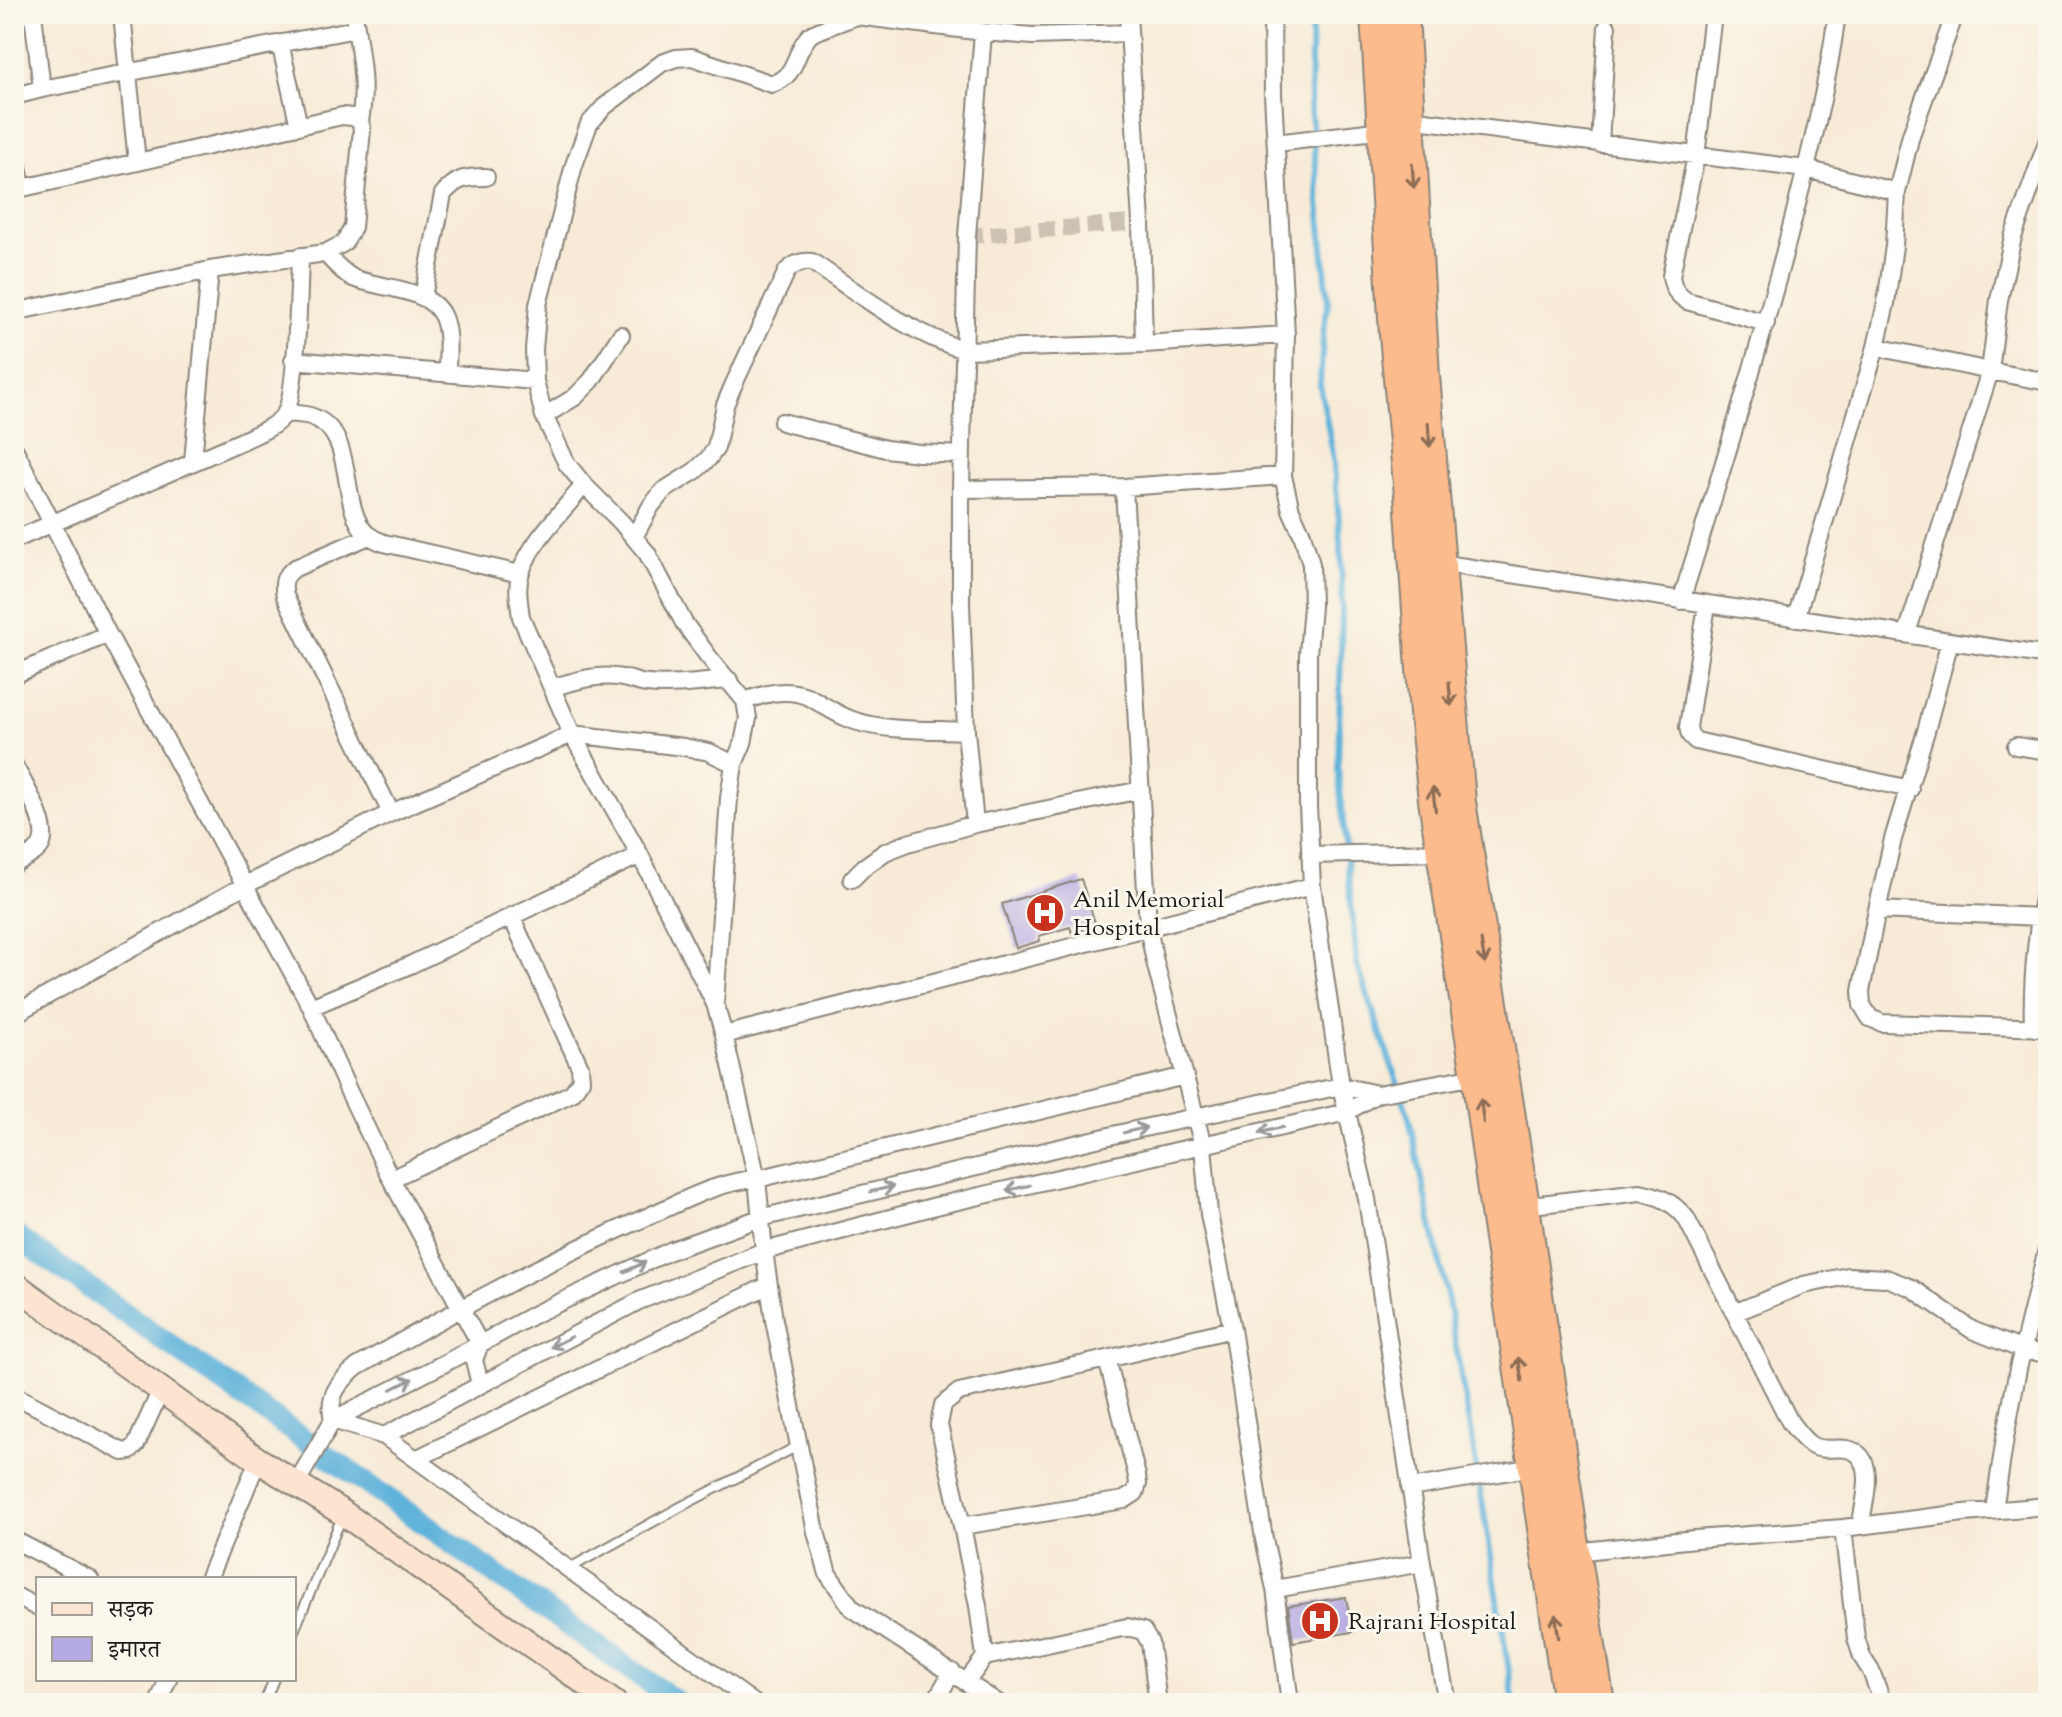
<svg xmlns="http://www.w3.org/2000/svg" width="2062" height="1717" font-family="'Sorts Mill Goudy','Noto Serif Devanagari',serif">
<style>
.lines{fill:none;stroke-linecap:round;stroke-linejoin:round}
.stream{stroke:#5eb2da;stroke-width:6}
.canal{stroke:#5eb2da;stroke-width:22}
.building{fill:#b5aae2}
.street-tunnel{stroke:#cbc2b2;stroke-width:16;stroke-dasharray:16 8;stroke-linecap:butt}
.lane-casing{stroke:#8a847a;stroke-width:12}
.street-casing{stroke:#8a847a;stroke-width:20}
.secondary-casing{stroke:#8a847a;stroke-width:28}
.highway-casing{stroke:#8a847a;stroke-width:34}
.lane{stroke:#fff;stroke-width:8}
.street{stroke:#fff;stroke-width:16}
.secondary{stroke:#fde4d1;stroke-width:24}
.highway{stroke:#fbbb8d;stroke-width:30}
.oneway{stroke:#8c6c54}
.oneway2{stroke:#999}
.labels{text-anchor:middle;stroke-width:6;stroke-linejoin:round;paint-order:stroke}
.poi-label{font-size:24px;fill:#1c1c1c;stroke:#fbf7ec;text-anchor:start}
</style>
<rect width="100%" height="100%" fill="#fbf7ec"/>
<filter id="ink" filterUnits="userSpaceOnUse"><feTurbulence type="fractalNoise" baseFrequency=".0125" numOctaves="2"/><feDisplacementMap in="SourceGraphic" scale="16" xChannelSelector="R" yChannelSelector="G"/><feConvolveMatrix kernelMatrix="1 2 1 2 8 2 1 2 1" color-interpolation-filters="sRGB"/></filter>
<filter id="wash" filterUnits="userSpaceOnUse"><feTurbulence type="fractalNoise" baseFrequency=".006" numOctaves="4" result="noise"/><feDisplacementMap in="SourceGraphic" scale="32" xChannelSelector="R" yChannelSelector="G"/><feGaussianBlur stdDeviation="1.8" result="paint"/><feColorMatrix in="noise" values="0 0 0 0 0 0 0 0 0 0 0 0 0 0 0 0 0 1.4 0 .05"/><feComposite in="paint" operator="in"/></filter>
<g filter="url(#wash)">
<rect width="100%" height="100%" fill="#f7ebd7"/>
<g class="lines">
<!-- stream -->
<path class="stream" d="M 1312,14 L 1310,103 L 1328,302 L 1323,335 L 1320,385 L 1333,454 L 1341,542 L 1342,612 L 1338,767 L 1357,964 L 1408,1114 L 1448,1300 L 1486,1524 L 1514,1703"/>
<!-- canal -->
<path class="canal" d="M 14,1235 L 678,1703"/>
</g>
<g id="blocks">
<!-- building -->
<path class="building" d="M 1081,879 L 1096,926 L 1072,933 L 1070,927 L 1039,936 L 1040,941 L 1016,948 L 1002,904 Z
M 1346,1597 L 1352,1632 L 1293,1642 L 1288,1606 Z"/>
</g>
</g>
<g filter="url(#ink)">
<use href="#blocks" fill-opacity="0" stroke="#8a847a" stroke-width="2"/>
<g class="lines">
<!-- street-tunnel -->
<path class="street-tunnel" d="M 967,236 L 1141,222"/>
<defs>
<path id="lane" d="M 568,1569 L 682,1506 L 798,1446
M 294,1631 L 342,1517
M 264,1703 L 274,1679"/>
<path id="street" d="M 33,14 L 42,89
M 122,14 L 137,162
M 354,14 C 359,50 367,85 360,121
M 1128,14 L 1141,222 L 1144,344
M 1272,14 L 1273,94 L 1286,335 L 1283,476 L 1291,510 L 1302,534 L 1311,564 L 1312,606 L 1308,654 L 1308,806 L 1312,886 L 1341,1086 L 1367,1199 L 1422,1563 L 1447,1703
M 1713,14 L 1696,156 L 1671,276 C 1673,288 1676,294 1687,301 L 1766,323
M 1955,14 L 1911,135 L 1897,192 L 1894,246 L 1886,303 L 1876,347 L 1990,371 L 1999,300 L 2013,237 L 2040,162 L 2048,164
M 280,43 L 299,126
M 14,96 L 42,89 L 356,29
M 1276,143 L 1383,130 L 1409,119 L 1806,169 L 1897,192
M 1600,144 L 1607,27
M 14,145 L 22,188
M 2040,162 L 2048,140
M 14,190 L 342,116 L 353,117 L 360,121 L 362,129 L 353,227 L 344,243 L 325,253 L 210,270 L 14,312
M 325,253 C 333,262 342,272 353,278 C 379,289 430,287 443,317 C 450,334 447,356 447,373
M 423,297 L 443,194 C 457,178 465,177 486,177
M 293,360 L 535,381
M 286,413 C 294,414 303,414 310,416 C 359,431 337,506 367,534 C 372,538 378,541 384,543 L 520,574
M 544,416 L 575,397 L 591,381 L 621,335
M 782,422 L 886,449 L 919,453 L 962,455
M 14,448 L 108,634 L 311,1007 L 348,1090 L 391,1179 L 480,1344 L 474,1360 L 480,1384
M 193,461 L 210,270
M 584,485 C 564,510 531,541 521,572 C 516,587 519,602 521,617 L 572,734 L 640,855 L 715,1004 L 724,1035 L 757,1179 L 1185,1076
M 1124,487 L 1148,927 L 1155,962 L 1203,1146 L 1209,1214 L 1232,1329 L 1264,1539 L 1275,1589 L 1290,1703
M 961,489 L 1124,487 L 1283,476
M 369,536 L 295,568 C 284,576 282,582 285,596 L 391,813
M 634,537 L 651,506 L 663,491 L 695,471 L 708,459 L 716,448 L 725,405 L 733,386 L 787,271 C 796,263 801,261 812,262 C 861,295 907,332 964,350 L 1144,344 L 1286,335
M 14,540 L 242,441 C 256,434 274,428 284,415 C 297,399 299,283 300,256
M 1439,563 L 2048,656
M 1681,601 C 1719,481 1756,361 1788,239 C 1807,165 1827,91 1837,14
M 1707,605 L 1688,727 L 1690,735 L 1696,741 L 1910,789
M 1796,618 L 1876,347
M 1907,633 L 1990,371 L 2048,382
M 1950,641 L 1926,731 L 1893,839 L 1877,910 L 1861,991 L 1862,1005 L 1870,1018 L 1882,1023 L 2048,1028
M 14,675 L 108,634
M 554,687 C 575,681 599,673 622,678 C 630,679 638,683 647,684 C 674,687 702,682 729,680
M 745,701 C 766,693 789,687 811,698 C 825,706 839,716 855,721 C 889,732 930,729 966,731
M 2016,746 L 2048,751
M 14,765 C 23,783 53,829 40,847 C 34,855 23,859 14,864
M 975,824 L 966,731 L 961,604 L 961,489 L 967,236 L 983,32
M 1310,855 L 1442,852
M 852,879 L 864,867 L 885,852 L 908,843 L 975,824 L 1141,790
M 1877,910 L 2041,917
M 715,1004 L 729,798 L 734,764 L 743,743 L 748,718 L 745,701 L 708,656 L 684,623 L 647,553 L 621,522 L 584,485 L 567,464 L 544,416 L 535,381 L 534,349 L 538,305 L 574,165 L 589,124 L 604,107 L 662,63 L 676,58 L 692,57 L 772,84 C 799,75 793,52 810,35 C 813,32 851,18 857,16 L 983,32 L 1033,36 L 1129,33
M 311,1007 L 410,965 L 640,855
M 14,1016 L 25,1008 L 245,885 L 391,813 L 572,734 L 684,747 L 709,752 L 734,764
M 2033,1028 C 2031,975 2038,922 2048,871
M 724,1035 L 1312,886
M 391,1179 L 572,1093 L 581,1080 L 580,1067 L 511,916
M 1524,1206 L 1640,1192 C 1660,1196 1673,1202 1686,1218 L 1790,1422 C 1796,1430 1802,1439 1811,1445 C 1822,1452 1835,1447 1847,1449 C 1879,1455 1864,1504 1860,1526
M 1734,1313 L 1803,1285 L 1848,1276 L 1886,1278 L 1912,1288 L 1972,1330 L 2023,1350 L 2048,1354
M 14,1395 L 123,1452 L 130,1451 L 136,1445 L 161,1390
M 333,1420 C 327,1395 339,1382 357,1367 C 452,1312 548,1260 649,1216 C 683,1201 719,1181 757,1179 L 764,1251 L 774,1320 L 816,1532 L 828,1574 L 852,1608 L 998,1703
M 333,1420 L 384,1436 L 754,1703
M 384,1436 L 639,1301 L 764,1251 L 936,1206 L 1347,1112 L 1377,1094 L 1477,1076
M 416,1459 L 769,1285
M 297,1482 L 333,1420 L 445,1363 L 537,1313 L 672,1250 L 760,1218 L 1139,1129 L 1341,1086 L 1377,1094
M 1410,1488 L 1534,1467
M 1994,1510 L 2005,1438 L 2018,1369 L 2048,1245
M 962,1526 L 1124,1500 L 1135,1493 L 1138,1484 L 1137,1476 L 1107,1359
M 1843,1528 L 1856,1638 L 1862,1657 L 1871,1671 L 1883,1703
M 14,1540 L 90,1579
M 1575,1552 L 1695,1539 L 1843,1528 L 1964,1513 L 2048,1506
M 208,1579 L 258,1460
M 1275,1589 L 1422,1563
M 14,1595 L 38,1608
M 985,1657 L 1127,1627 L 1143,1631 L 1150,1643 L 1158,1703
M 967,1681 L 985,1657 L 978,1606 L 962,1526 L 939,1425 L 943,1405 L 959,1392 L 1107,1359 L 1232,1329
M 158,1703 L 168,1679
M 934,1703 L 952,1672"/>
<path id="secondary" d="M 14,1284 L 258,1460 L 343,1513 L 614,1703"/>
<path id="highway" d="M 1376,14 L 1395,335 L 1410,495 L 1425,713 L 1434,800 L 1477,1076 L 1494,1198 L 1569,1703
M 1403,14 L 1424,376 L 1460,802 L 1524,1206 L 1575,1552 L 1599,1703"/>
</defs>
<!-- lane casing -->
<use href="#lane" class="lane-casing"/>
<!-- street casing -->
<use href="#street" class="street-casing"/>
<!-- secondary casing -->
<use href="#secondary" class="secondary-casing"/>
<!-- highway casing -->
<use href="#highway" class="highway-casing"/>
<!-- lane -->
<use href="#lane" class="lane"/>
<!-- street -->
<use href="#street" class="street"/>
<!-- secondary -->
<use href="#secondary" class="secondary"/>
<!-- highway -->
<use href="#highway" class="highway"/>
</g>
<!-- one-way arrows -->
<defs><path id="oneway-shaft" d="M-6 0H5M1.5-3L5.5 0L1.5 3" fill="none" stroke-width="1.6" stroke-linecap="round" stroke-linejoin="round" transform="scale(2)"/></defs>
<g class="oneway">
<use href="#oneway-shaft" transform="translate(1413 176) rotate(86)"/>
<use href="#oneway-shaft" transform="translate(1429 435) rotate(86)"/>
<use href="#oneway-shaft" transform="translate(1450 694) rotate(85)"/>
<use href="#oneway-shaft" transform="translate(1434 799) rotate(-97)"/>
<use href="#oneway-shaft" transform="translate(1483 952) rotate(81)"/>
<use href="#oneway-shaft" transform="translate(1482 1111) rotate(-97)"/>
<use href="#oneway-shaft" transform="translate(1520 1369) rotate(-99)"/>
<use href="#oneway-shaft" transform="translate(1557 1626) rotate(-98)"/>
</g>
<g class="oneway2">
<use href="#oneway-shaft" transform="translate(1135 1130) rotate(-13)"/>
<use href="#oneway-shaft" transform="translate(1271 1130) rotate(167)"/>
<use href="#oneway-shaft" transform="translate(1018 1188) rotate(167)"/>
<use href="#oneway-shaft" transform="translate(882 1189) rotate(-13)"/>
<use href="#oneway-shaft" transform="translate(635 1267) rotate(-25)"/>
<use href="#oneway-shaft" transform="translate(561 1342) rotate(153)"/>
<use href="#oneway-shaft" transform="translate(402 1384) rotate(-27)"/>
</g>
</g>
<!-- icons -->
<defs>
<symbol id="hospital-disc" viewBox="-11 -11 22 22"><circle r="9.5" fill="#c8321e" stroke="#fbf7ec"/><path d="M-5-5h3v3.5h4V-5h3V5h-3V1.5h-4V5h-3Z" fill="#fff"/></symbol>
</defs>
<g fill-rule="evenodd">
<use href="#hospital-disc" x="1023" y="891" width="44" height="44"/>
<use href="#hospital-disc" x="1298" y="1599" width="44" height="44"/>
</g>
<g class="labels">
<!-- poi labels -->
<g class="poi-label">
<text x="1073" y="907">Anil Memorial<tspan x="1073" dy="28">Hospital</tspan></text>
<text x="1348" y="1629">Rajrani Hospital</text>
</g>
</g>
<!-- margin -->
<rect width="2062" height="1717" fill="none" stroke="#fbf7ec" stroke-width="48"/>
<!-- legend -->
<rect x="36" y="1577" width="260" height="104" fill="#fbf7ec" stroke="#a29f99" stroke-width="2"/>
<rect x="52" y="1603" width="40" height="12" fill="#fde4d1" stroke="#a29f99" stroke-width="2"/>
<text x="108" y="1617" font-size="24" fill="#1c1c1c">सड़क</text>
<rect x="52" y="1637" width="40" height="24" fill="#b5aae2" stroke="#a29f99" stroke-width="2"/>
<text x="108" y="1657" font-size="24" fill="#1c1c1c">इमारत</text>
</svg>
